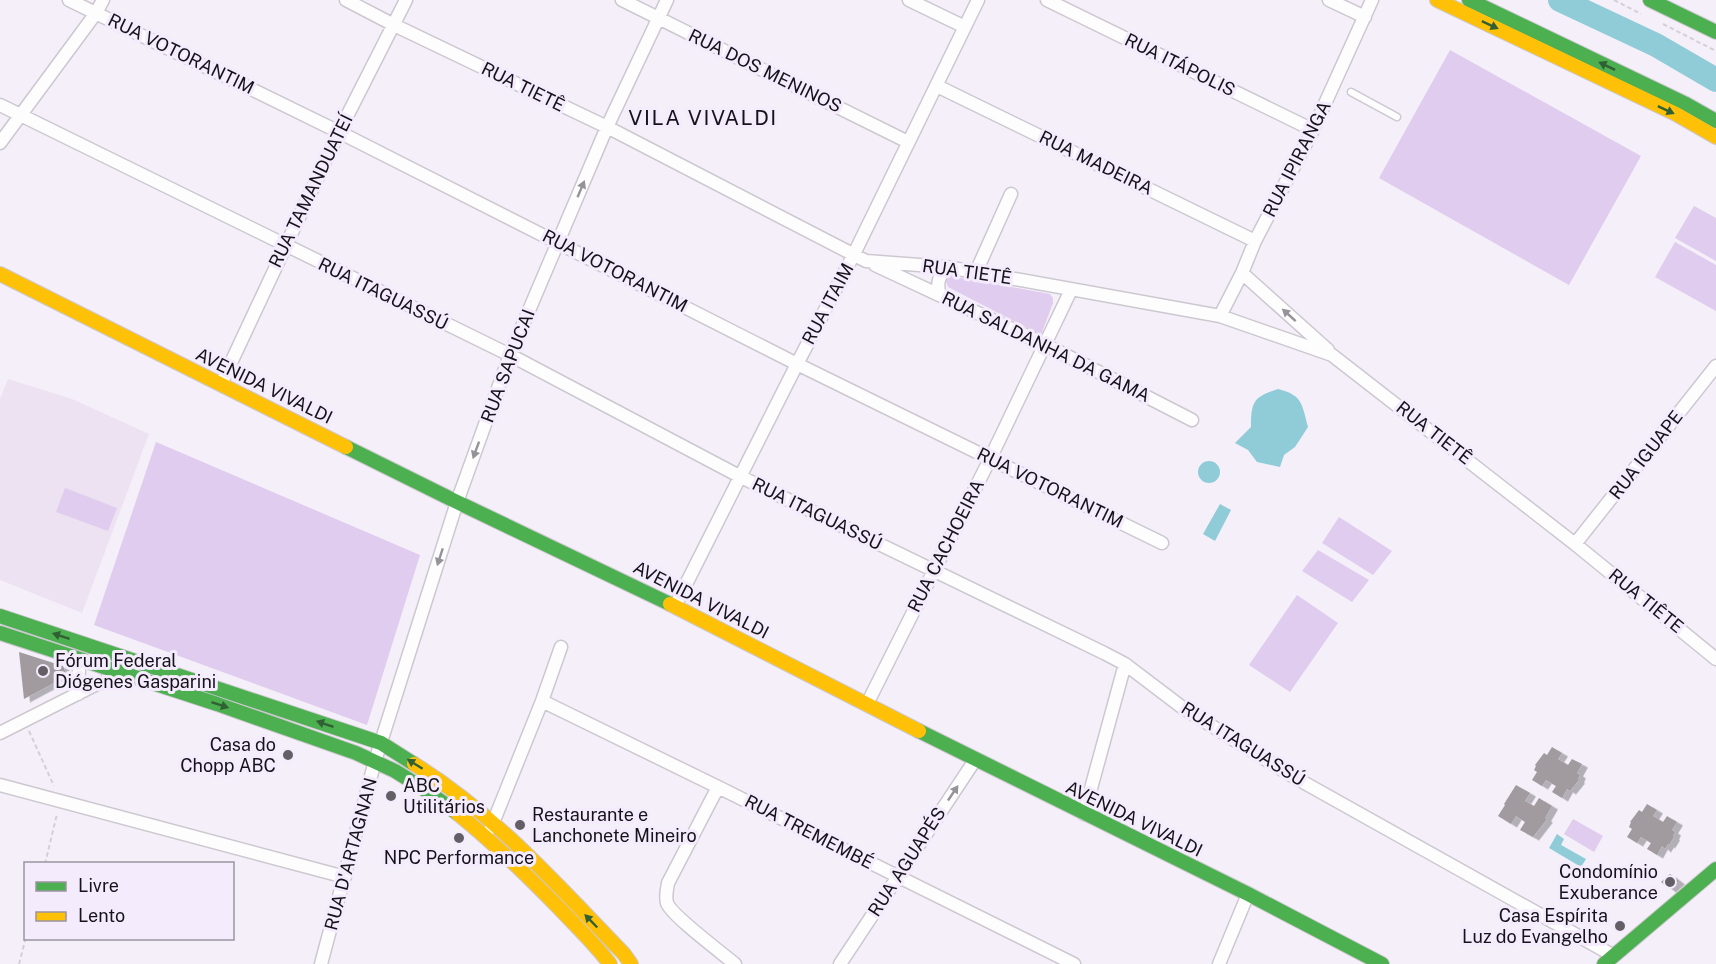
<svg xmlns="http://www.w3.org/2000/svg" width="1716" height="964" font-family="'Public Sans',sans-serif">
<style>
.education{fill:#ede2f1}
.green{fill:#dfccee}
.water{fill:#8fccd8}
.lines{fill:none;stroke-linecap:round;stroke-linejoin:round}
.river{stroke:#8fccd8;stroke-width:24}
.building{fill:#a19a9e;filter:url(#shadow)}
.lane-casing{stroke:#cdc8d0;stroke-width:9}
.street-casing{stroke:#cdc8d0;stroke-width:15}
.fast-casing{stroke:#cdc8d0;stroke-width:16}
.slow-casing{stroke:#cdc8d0;stroke-width:16}
.path{stroke:#d2d1d4;stroke-width:2;stroke-dasharray:4.5 3;stroke-linecap:butt}
.lane{stroke:#fdfdfe;stroke-width:6}
.street{stroke:#fdfdfe;stroke-width:12}
.fast{stroke:#4caf50;stroke-width:14}
.slow{stroke:#ffc107;stroke-width:14}
.oneway{fill:#316034}
.oneway2{fill:#959397}
.poi-dot{fill:#645f67;stroke:#f4ebfc;stroke-width:2}
.labels{text-anchor:middle;stroke-width:6;stroke-linejoin:round;paint-order:stroke}
.street-label{font-size:18px;fill:#161219;stroke:#f4ebfc}
.poi-label{font-size:18px;fill:#161219;stroke:#f4ebfc;text-anchor:start}
.quarter-label{font-size:21px;letter-spacing:1.5px;fill:#161219;stroke:#f4ebfc}
</style>
<defs>
<filter id="shadow"><feDropShadow dx="6" dy="3.5" stdDeviation="0" flood-color="#0004"/></filter>
</defs>
<rect width="100%" height="100%" fill="#f4eff8"/>
<!-- education -->
<path class="education" d="M 8,379 L 72,399 L 149,434 L 82,613 L 0,580 L 0,399 Z"/>
<!-- green -->
<path class="green" d="M 1450,50 L 1641,156 L 1569,285 L 1379,178 Z
M 1694,206 L 1716,218 L 1716,261 L 1675,238 Z
M 1675,242 L 1716,265 L 1716,311 L 1655,277 Z
M 951,276 L 1050,294 L 1053,298 L 1053,303 L 1041,335 L 948,287 L 946,281 L 947,278 Z
M 156,442 L 420,555 L 367,725 L 94,625 Z
M 65,488 L 117,508 L 108,531 L 56,512 Z
M 1339,517 L 1392,551 L 1373,575 L 1322,543 Z
M 1318,550 L 1369,580 L 1352,602 L 1302,571 Z
M 1297,595 L 1338,623 L 1290,692 L 1249,665 Z
M 1573,819 L 1603,836 L 1594,852 L 1564,834 Z"/>
<!-- water -->
<path class="water" d="M 1278,389 C 1303,395 1302,405 1308,427 L 1295,447 L 1284,455 L 1280,467 L 1257,462 L 1248,450 L 1235,443 L 1251,427 C 1251,401 1254,397 1278,389 Z
M1198 472a11 11 0 1 1 22 0a11 11 0 1 1-22 0Z
M 1220,504 L 1231,510 L 1215,541 L 1203,534 Z
M 1557,834 L 1564,839 L 1561,845 L 1586,859 L 1581,867 L 1549,848 Z"/>
<g class="lines">
<!-- river -->
<path class="river" d="M 1560,0 L 1656,45 L 1716,80"/>
</g>
<!-- building -->
<path class="building" d="M 19,652 L 63,666 L 67,676 L 24,699 Z
M 1552,747 L 1562,753 L 1558,759 L 1568,765 L 1572,759 L 1582,764 L 1577,773 L 1580,775 L 1578,779 L 1579,780 L 1570,791 L 1567,789 L 1562,798 L 1552,792 L 1556,786 L 1546,780 L 1542,786 L 1532,780 L 1537,772 L 1534,770 L 1536,766 L 1535,765 L 1544,753 L 1547,755 Z
M 1516,785 L 1530,793 L 1525,801 L 1534,806 L 1539,798 L 1552,806 L 1545,818 L 1547,819 L 1533,837 L 1520,830 L 1525,822 L 1516,816 L 1511,824 L 1498,816 L 1505,805 L 1504,804 Z
M 1647,804 L 1657,810 L 1653,816 L 1663,822 L 1667,816 L 1677,822 L 1672,830 L 1675,832 L 1673,836 L 1674,837 L 1669,845 L 1668,844 L 1665,849 L 1662,846 L 1657,855 L 1647,849 L 1651,843 L 1641,837 L 1637,843 L 1627,837 L 1632,829 L 1629,827 L 1631,822 L 1630,822 L 1639,810 L 1642,812 Z
M 1670,874 L 1679,881 L 1670,889 L 1661,882 Z"/>
<g class="lines">
<defs>
<path id="lane" d="M 1351,92 L 1397,117"/>
<path id="street" d="M 69,0 L 339,132 L 797,364 L 1162,543
M 346,0 L 394,25 L 607,127 L 866,261 L 946,267 L 976,272 L 1220,316 L 1332,355 L 1575,544 L 1716,659
M 622,0 L 908,142
M 909,0 L 965,27
M 1047,0 L 1313,130
M 1329,0 L 1365,17
M 937,86 L 1255,241
M 0,105 L 510,355 L 741,477 L 1104,653 L 1125,664 L 1183,708 L 1294,777 L 1614,956
M 0,143 L 96,13 L 103,0
M 875,265 L 1046,345 L 1192,420
M 976,272 L 1011,194
M 1242,273 L 1328,350
M 940,295 C 936,283 939,277 946,267
M 1220,316 L 1242,273 L 1255,241 L 1313,130 L 1372,0
M 221,384 L 339,132 L 406,0
M 1575,544 L 1716,366
M 675,606 L 797,364 L 854,254 L 978,0
M 78,694 L 79,667 L 78,658
M 542,701 L 718,787 L 1074,964
M 867,704 L 990,459 L 1071,290
M 0,733 L 97,684 L 123,674
M 0,785 L 345,877
M 718,787 L 668,883 C 667,890 665,896 667,903 C 671,915 722,953 735,964
M 1084,814 L 1125,664
M 491,828 L 542,701 L 561,647
M 321,964 L 375,761 L 457,502 L 510,355 L 607,127 L 667,0
M 840,964 L 975,760
M 1219,964 L 1248,894"/>
<path id="fast" d="M 1469,0 L 1686,104 L 1716,121
M 1650,0 L 1716,32
M 346,447 L 457,502 L 670,604
M 0,616 L 381,743 L 414,764
M 0,633 L 217,704 L 356,753 L 395,771 L 424,789 L 457,813
M 919,731 L 1248,894 L 1382,964
M 1604,964 L 1716,869"/>
<path id="slow" d="M 1437,0 L 1676,114 L 1716,137
M 0,274 L 346,447
M 670,604 L 919,731
M 414,764 C 495,814 559,887 624,954 L 631,964
M 457,813 C 494,843 527,875 560,909 C 577,927 595,944 610,964"/>
</defs>
<!-- lane casing -->
<use href="#lane" class="lane-casing"/>
<!-- street casing -->
<use href="#street" class="street-casing"/>
<!-- fast casing -->
<use href="#fast" class="fast-casing"/>
<!-- slow casing -->
<use href="#slow" class="slow-casing"/>
<!-- path -->
<path class="path" d="M 1614,0 L 1641,14
M 1663,24 L 1716,51
M 29,731 L 54,786
M 45,864 L 57,814
M 19,964 L 26,937"/>
<!-- lane -->
<use href="#lane" class="lane"/>
<!-- street -->
<use href="#street" class="street"/>
<!-- fast -->
<use href="#fast" class="fast"/>
<!-- slow -->
<use href="#slow" class="slow"/>
</g>
<!-- one-way arrows -->
<defs><path id="oneway-solid" d="M-6-.8H1V-3.2L6.5 0L1 3.2V.8H-6Z" transform="scale(1.5)"/></defs>
<g class="oneway">
<use href="#oneway-solid" transform="translate(1490 25) rotate(25)"/>
<use href="#oneway-solid" transform="translate(1607 66) rotate(-154)"/>
<use href="#oneway-solid" transform="translate(1666 110) rotate(25)"/>
<use href="#oneway-solid" transform="translate(61 636) rotate(-162)"/>
<use href="#oneway-solid" transform="translate(220 705) rotate(18)"/>
<use href="#oneway-solid" transform="translate(325 724) rotate(-161)"/>
<use href="#oneway-solid" transform="translate(415 764) rotate(-148)"/>
<use href="#oneway-solid" transform="translate(591 921) rotate(-134)"/>
</g>
<g class="oneway2">
<use href="#oneway-solid" transform="translate(581 189) rotate(-67)"/>
<use href="#oneway-solid" transform="translate(1289 315) rotate(-138)"/>
<use href="#oneway-solid" transform="translate(476 450) rotate(110)"/>
<use href="#oneway-solid" transform="translate(440 557) rotate(108)"/>
<use href="#oneway-solid" transform="translate(953 793) rotate(-56)"/>
</g>
<!-- markers -->
<g class="poi-dot">
<circle cx="43" cy="671" r="6"/>
<circle cx="288" cy="755" r="6"/>
<circle cx="391" cy="796" r="6"/>
<circle cx="520" cy="825" r="6"/>
<circle cx="459" cy="838" r="6"/>
<circle cx="1670" cy="882" r="6"/>
<circle cx="1620" cy="926" r="6"/>
</g>
<g class="labels">
<!-- street labels -->
<g class="street-label">
<text transform="translate(181 54) rotate(26)" y="6">RUA VOTORANTIM</text>
<text transform="translate(1180 65) rotate(26)" y="6">RUA ITÁPOLIS</text>
<text transform="translate(765 71) rotate(26)" y="6">RUA DOS MENINOS</text>
<text transform="translate(523 87) rotate(26)" y="6">RUA TIETÊ</text>
<text transform="translate(1297 159) rotate(-63)" y="6">RUA IPIRANGA</text>
<text transform="translate(1096 163) rotate(26)" y="6">RUA MADEIRA</text>
<text transform="translate(311 191) rotate(-64)" y="6">RUA TAMANDUATEÍ</text>
<text transform="translate(615 271) rotate(27)" y="6">RUA VOTORANTIM</text>
<text transform="translate(967 272) rotate(8)" y="6">RUA TIETÊ</text>
<text transform="translate(383 294) rotate(26)" y="6">RUA ITAGUASSÚ</text>
<text transform="translate(828 304) rotate(-62)" y="6">RUA ITAIM</text>
<text transform="translate(1046 347) rotate(26)" y="6">RUA SALDANHA DA GAMA</text>
<text transform="translate(508 366) rotate(-69)" y="6">RUA SAPUCAI</text>
<text transform="translate(264 386) rotate(26)" y="6">AVENIDA VIVALDI</text>
<text transform="translate(1434 433) rotate(38)" y="6">RUA TIETÊ</text>
<text transform="translate(1646 455) rotate(-52)" y="6">RUA IGUAPE</text>
<text transform="translate(1050 488) rotate(26)" y="6">RUA VOTORANTIM</text>
<text transform="translate(817 514) rotate(26)" y="6">RUA ITAGUASSÚ</text>
<text transform="translate(946 546) rotate(-63)" y="6">RUA CACHOEIRA</text>
<text transform="translate(701 600) rotate(27)" y="6">AVENIDA VIVALDI</text>
<text transform="translate(1646 601) rotate(39)" y="6">RUA TIÊTE</text>
<text transform="translate(1243 744) rotate(32)" y="6">RUA ITAGUASSÚ</text>
<text transform="translate(1134 819) rotate(26)" y="6">AVENIDA VIVALDI</text>
<text transform="translate(809 832) rotate(27)" y="6">RUA TREMEMBÉ</text>
<text transform="translate(351 854) rotate(-75)" y="6">RUA D'ARTAGNAN</text>
<text transform="translate(907 862) rotate(-57)" y="6">RUA AGUAPÉS</text>
</g>
<!-- poi labels -->
<g class="poi-label">
<text x="55" y="667">Fórum Federal<tspan x="55" dy="21">Diógenes Gasparini</tspan></text>
<text x="276" y="751" text-anchor="end">Casa do<tspan x="276" dy="21">Chopp ABC</tspan></text>
<text x="403" y="792">ABC<tspan x="403" dy="21">Utilitários</tspan></text>
<text x="532" y="821">Restaurante e<tspan x="532" dy="21">Lanchonete Mineiro</tspan></text>
<text x="459" y="864" text-anchor="middle">NPC Performance</text>
<text x="1658" y="878" text-anchor="end">Condomínio<tspan x="1658" dy="21">Exuberance</tspan></text>
<text x="1608" y="922" text-anchor="end">Casa Espírita<tspan x="1608" dy="21">Luz do Evangelho</tspan></text>
</g>
<!-- quarter labels -->
<g class="quarter-label">
<text x="703" y="125">VILA VIVALDI</text>
</g>
</g>
<!-- legend -->
<rect x="24" y="862" width="210" height="78" fill="#f4ebfc" stroke="#9b94a1" stroke-width="1.5"/>
<rect x="36" y="882" width="30" height="9" fill="#4caf50" stroke="#9b94a1" stroke-width="1.5"/>
<text x="78" y="892" font-size="18" fill="#161219">Livre</text>
<rect x="36" y="912" width="30" height="9" fill="#ffc107" stroke="#9b94a1" stroke-width="1.5"/>
<text x="78" y="922" font-size="18" fill="#161219">Lento</text>
</svg>
